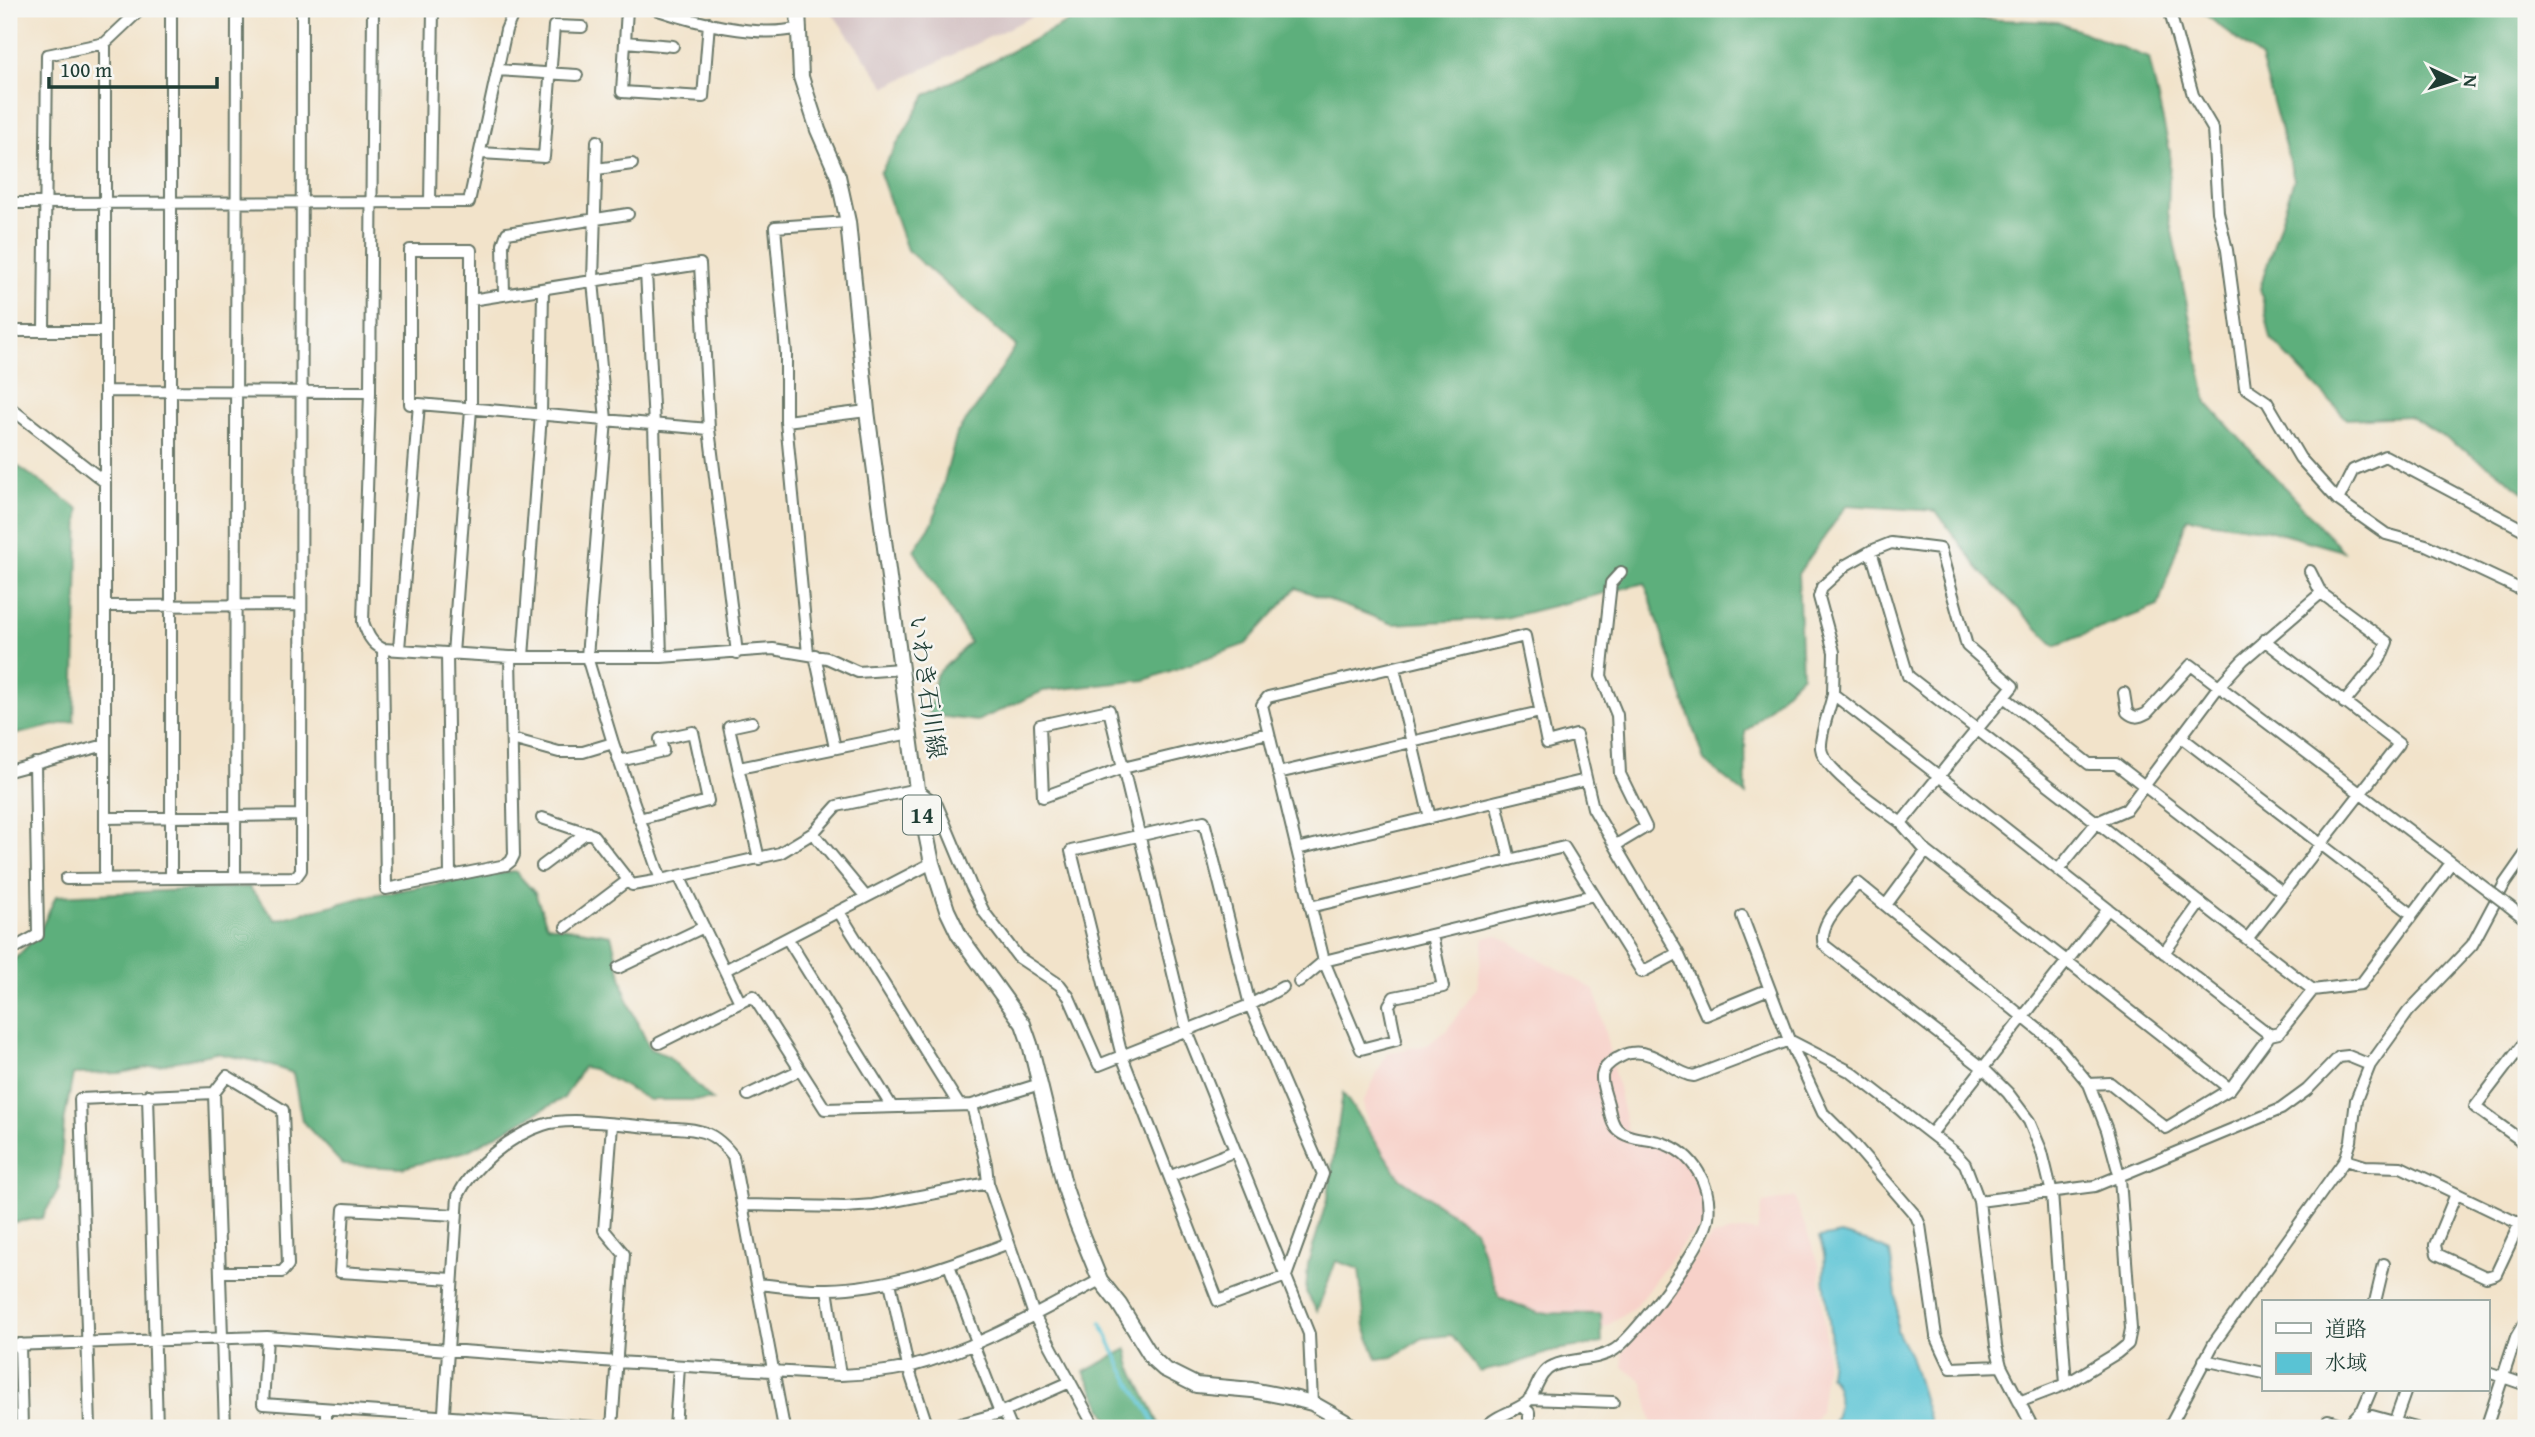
<svg xmlns="http://www.w3.org/2000/svg" width="2535" height="1437" font-family="'Gentium Book Plus','Noto Serif JP',serif">
<style>
.built{fill:#f7d1c9}
.industrial{fill:#d2bfc1}
.forest{fill:#5daf7b;stroke:#3e7658;stroke-width:2}
.water{fill:#59c3d4;stroke:#3c8084;stroke-width:2}
.lines{fill:none;stroke-linecap:round;stroke-linejoin:round}
.stream{stroke:#59c3d4;stroke-width:3.5}
.minor-casing{stroke:#697768;stroke-width:14}
.major-casing{stroke:#697768;stroke-width:18}
.minor{stroke:#fff;stroke-width:10}
.major{stroke:#fff;stroke-width:14}
.minor-bridge-casing{stroke:#697768;stroke-width:14;stroke-linecap:butt}
.minor-bridge{stroke:#fff;stroke-width:10}
.labels{text-anchor:middle;stroke-width:5;stroke-linejoin:round;paint-order:stroke}
.shield{fill:#f6f6f2;stroke:#60746d;stroke-width:2}
.shield-label{font-size:23px;font-weight:bold;fill:#1f3d34}
.street-label{font-size:24px;fill:#1f3d34;stroke:#f6f6f2}
</style>
<rect width="100%" height="100%" fill="#f6f6f2"/>
<filter id="ink" filterUnits="userSpaceOnUse"><feTurbulence type="fractalNoise" baseFrequency=".0143" numOctaves="2"/><feDisplacementMap in="SourceGraphic" scale="14" xChannelSelector="R" yChannelSelector="G"/><feConvolveMatrix kernelMatrix="1 2 1 2 8 2 1 2 1" color-interpolation-filters="sRGB"/></filter>
<filter id="wash" filterUnits="userSpaceOnUse"><feTurbulence type="fractalNoise" baseFrequency=".00686" numOctaves="4" result="noise"/><feDisplacementMap in="SourceGraphic" scale="28" xChannelSelector="R" yChannelSelector="G"/><feGaussianBlur stdDeviation="1.57" result="paint"/><feColorMatrix in="noise" values="0 0 0 0 0 0 0 0 0 0 0 0 0 0 0 0 0 1.4 0 .05"/><feComposite in="paint" operator="in"/></filter>
<g filter="url(#wash)">
<rect width="100%" height="100%" fill="#f2e3ca"/>
<!-- built -->
<path class="built" d="M 1497,935 L 1595,990 L 1628,1131 L 1692,1163 L 1708,1199 L 1710,1223 L 1687,1238 L 1636,1306 L 1607,1326 L 1571,1336 L 1509,1321 L 1381,1182 L 1363,1103 L 1387,1053 L 1427,1045 L 1446,1031 L 1477,988 L 1484,938 Z
M 1794,1197 L 1819,1264 L 1827,1353 L 1820,1411 L 1810,1428 L 1653,1428 L 1643,1382 L 1623,1367 L 1622,1353 L 1712,1236 L 1745,1230 L 1757,1232 L 1763,1203 Z"/>
<!-- industrial -->
<path class="industrial" d="M 829,9 L 1048,9 L 886,87 Z"/>
<!-- forest -->
<path class="forest" d="M 1093,9 L 1941,9 L 1974,19 L 2057,22 L 2149,58 L 2170,152 L 2168,212 L 2207,403 L 2343,551 L 2268,530 L 2187,518 L 2158,606 L 2055,646 L 1979,569 L 1936,511 L 1847,505 L 1798,574 L 1802,675 L 1745,732 L 1746,795 L 1704,761 L 1645,583 L 1505,618 L 1393,624 L 1296,588 L 1246,644 L 1145,680 L 1043,691 L 977,721 L 929,715 L 936,675 L 970,642 L 914,550 L 933,522 L 957,433 L 980,402 L 1016,346 L 907,250 L 880,173 L 926,95 Z
M 2198,9 L 2526,9 L 2526,494 L 2491,467 L 2409,416 L 2347,419 L 2271,339 L 2260,288 L 2294,179 L 2261,58 Z
M 9,460 L 79,509 L 74,721 L 9,736 Z
M 515,871 L 535,893 L 547,925 L 611,935 L 627,1000 L 650,1049 L 668,1056 L 712,1100 L 649,1100 L 593,1069 L 583,1067 L 564,1098 L 467,1151 L 402,1168 L 343,1165 L 302,1121 L 293,1073 L 260,1062 L 216,1053 L 121,1073 L 73,1074 L 64,1123 L 59,1188 L 42,1218 L 9,1223 L 9,965 L 38,935 L 56,896 L 249,887 L 276,920 L 372,895 Z
M 1343,1093 L 1400,1178 L 1474,1229 L 1499,1297 L 1538,1313 L 1601,1314 L 1602,1343 L 1556,1350 L 1511,1365 L 1480,1372 L 1451,1335 L 1423,1338 L 1393,1357 L 1377,1359 L 1365,1326 L 1359,1269 L 1336,1261 L 1317,1311 L 1306,1292 L 1308,1264 L 1328,1196 Z
M 1127,1349 L 1131,1367 L 1161,1428 L 1113,1428 L 1084,1372 Z"/>
<!-- water -->
<path class="water" d="M 1841,1234 L 1866,1241 L 1890,1252 L 1897,1302 L 1897,1331 L 1910,1356 L 1932,1428 L 1831,1428 C 1839,1411 1843,1390 1829,1375 C 1834,1345 1828,1316 1825,1286 C 1822,1264 1829,1262 1819,1238 Z"/>
<g class="lines">
<!-- stream -->
<path class="stream" d="M 1101,1323 L 1123,1370 L 1158,1428"/>
</g>
</g>
<g filter="url(#ink)">
<g class="lines">
<defs>
<path id="minor" d="M 373,9 L 370,392 L 363,622 C 367,633 371,644 383,649 L 510,657 L 661,657 L 773,649 L 827,658 L 858,672 L 901,669
M 627,9 L 622,92 L 703,97 L 709,23
M 655,9 C 694,22 759,39 798,28
M 2169,9 L 2193,95 L 2213,129 L 2218,212 L 2227,250 L 2245,387 L 2267,402 L 2300,458 L 2338,500 L 2386,534 L 2426,545 L 2526,592
M 625,42 L 673,46
M 105,43 L 105,878
M 497,70 L 577,75
M 597,141 L 593,281 L 606,420 L 587,657 L 613,743 L 661,880 L 780,853 L 813,833 L 837,806 L 917,789 L 937,805 L 971,886 L 984,912 L 1018,957 L 1060,985 L 1069,997 L 1099,1065 L 1250,1005 L 1283,987
M 481,153 L 544,157 L 554,26 L 582,27
M 597,169 L 632,164
M 430,202 L 433,9
M 9,203 L 469,202 L 506,30 L 515,9
M 646,272 L 654,425 L 661,657
M 504,295 L 503,244 L 507,233 L 628,214
M 471,300 L 700,264 L 709,429 L 737,653
M 44,330 L 47,55 L 105,43 L 141,9
M 9,331 L 105,331
M 105,391 L 370,392
M 419,404 L 709,429
M 9,407 L 105,482
M 786,421 L 867,411
M 2338,500 L 2353,470 L 2385,456 L 2526,531
M 2310,571 L 2321,593 L 2387,642 L 2380,659 L 2344,703
M 105,606 L 301,605
M 383,649 L 386,889 L 506,865 L 511,861 L 514,855 L 510,657
M 399,649 L 419,404 L 410,404 L 410,250 L 471,250 L 471,409 L 453,654
M 447,653 L 450,876
M 808,654 L 786,421 L 786,353 L 775,227 L 848,222
M 815,655 L 835,748
M 523,657 L 541,415 L 543,289
M 1394,668 L 1430,818
M 2124,693 L 2127,712 C 2134,718 2138,718 2147,713 L 2191,665 L 2489,891
M 1833,694 L 1834,652 L 1819,597 L 1822,587 L 1846,565 L 1871,551
M 2004,697 L 2089,764 L 2116,764 L 2283,893
M 752,722 L 729,727 L 759,859
M 1268,733 L 1123,768 L 1043,797 L 1040,725 L 1109,710 L 1187,1031 L 1309,1334 L 1312,1403
M 2181,737 L 2412,914
M 512,739 L 559,752 L 583,752 L 613,743
M 619,761 L 663,751 L 660,739 L 693,732 L 708,801 L 639,819
M 739,768 L 910,733
M 9,771 L 105,745
M 1278,773 L 1540,712
M 1496,802 L 1510,860
M 105,818 L 301,815
M 542,818 L 593,835 L 632,885 L 661,880
M 1204,821 L 1250,1005 L 1323,1174 L 1286,1276 L 1218,1301 L 1122,1056 L 1071,851 Z
M 1901,823 L 1926,851 L 2230,1089
M 813,833 L 866,897
M 1616,845 L 1646,827 L 1620,774 L 1617,715 L 1601,676 L 1611,583 L 1621,572
M 1297,849 L 1586,780
M 542,866 L 587,832
M 2058,870 L 2097,822 L 2127,809 L 2219,686 L 2243,660 L 2321,593
M 235,876 L 237,9
M 171,877 L 171,9
M 680,878 L 740,1002
M 66,879 L 296,877 L 301,870 L 302,9
M 1594,895 L 1642,972 L 1678,953
M 1886,905 L 1926,851
M 2509,906 L 2524,918 L 2526,914
M 2108,909 L 2270,1035
M 839,912 L 959,1105
M 1742,916 L 1789,1040 L 1823,1113 L 1853,1143 L 1916,1216 L 1920,1225 L 1936,1336 L 1951,1368 L 2001,1366
M 566,927 L 627,881
M 1432,935 L 1443,987 L 1394,997 L 1389,1005 L 1396,1040 L 1361,1049 L 1324,961 L 1262,705 L 1268,697 L 1525,636 L 1547,743 L 1576,735 L 1593,808 L 1678,953 L 1706,1015 L 1769,989
M 787,938 L 892,1107
M 2247,939 L 2399,744 L 2264,640
M 9,951 L 38,935 L 35,763
M 2164,953 L 2200,903
M 618,968 L 704,927
M 725,970 L 932,863
M 1299,982 L 1324,961 L 1594,895 L 1564,847 L 1310,907
M 2526,1040 L 2475,1107 L 2526,1144
M 659,1043 L 753,996 L 825,1109 L 972,1105 L 1040,1084
M 2089,1084 L 2110,1083 L 2166,1128 L 2230,1089 L 2270,1035 L 2279,1033 L 2313,990 L 2361,984 L 2451,863
M 214,1093 L 227,1076 L 283,1110 L 288,1265 L 282,1272 L 221,1272
M 148,1095 L 157,1428
M 748,1095 L 800,1070
M 972,1105 L 986,1164 L 988,1183 L 1034,1315 L 1095,1428
M 612,1125 L 604,1230 L 624,1254 L 612,1428
M 1931,1134 L 2108,909 L 1939,776 L 1901,823 C 1882,808 1823,771 1821,748 C 1820,732 1830,710 1833,694 L 1939,776 C 1963,746 1988,716 2013,686 L 1967,646 L 1940,549 L 1891,543 L 1871,551 L 1908,676 L 2313,990
M 2345,1160 L 2365,1166 L 2401,1167 L 2526,1227
M 1171,1176 L 1235,1151
M 2456,1194 L 2435,1245 L 2437,1254 L 2486,1277 L 2496,1274 L 2519,1225
M 1979,1201 L 2095,1186 L 2281,1109 L 2307,1090 L 2339,1057 L 2348,1056 L 2370,1065
M 742,1205 L 845,1207 L 873,1205 L 988,1183
M 949,1265 L 977,1342
M 452,1279 L 340,1272 L 344,1209 L 456,1215
M 890,1282 L 908,1367 L 928,1428
M 757,1284 C 780,1286 804,1290 827,1289 C 891,1288 950,1265 1009,1243
M 827,1289 L 840,1375
M 2375,1302 L 2384,1264
M 267,1337 L 263,1404 L 611,1428
M 20,1344 L 22,1428
M 973,1344 L 1000,1413
M 9,1345 L 267,1337 L 617,1362 L 840,1375 C 863,1374 886,1372 909,1367 C 977,1349 1039,1312 1100,1280
M 2204,1360 L 2264,1373
M 2488,1372 L 2526,1385
M 1529,1399 L 1613,1402
M 2019,1402 L 2066,1384 L 2117,1353 L 2128,1344 L 2131,1329 L 2120,1178 L 2107,1130 L 2089,1084 L 2055,1043 L 1858,883 C 1845,900 1817,923 1824,945 L 1983,1068 L 2008,1093 L 2029,1121 L 2042,1152 L 2052,1193 L 2066,1384
M 1522,1406 L 1529,1412 L 1529,1428
M 1004,1411 L 1011,1428
M 2328,1420 L 2347,1426 L 2363,1409 L 2371,1390
M 2395,1421 L 2406,1390
M 90,1428 L 80,1099 L 214,1093 L 225,1428
M 326,1428 L 326,1409
M 443,1428 L 458,1196 C 472,1166 512,1135 543,1125 C 569,1116 621,1125 650,1127 C 666,1128 684,1127 699,1131 C 714,1134 724,1144 733,1156 L 784,1428
M 675,1428 L 679,1366
M 946,1428 L 1000,1413 L 1070,1382
M 1485,1428 C 1497,1413 1520,1411 1529,1400 C 1537,1389 1539,1372 1553,1366 C 1572,1357 1595,1362 1614,1350 C 1635,1337 1706,1242 1708,1218 C 1712,1186 1694,1153 1662,1143 C 1648,1138 1628,1140 1617,1129 C 1611,1123 1610,1112 1608,1104 C 1603,1084 1594,1072 1616,1059 C 1621,1057 1626,1053 1631,1053 C 1656,1049 1674,1074 1694,1076 L 1789,1040 L 1851,1072 L 1954,1152 L 1965,1164 L 1979,1201 L 1996,1346 L 2001,1366 L 2033,1428
M 2169,1428 L 2214,1343 L 2345,1160 L 2351,1141 L 2356,1100 L 2370,1065 L 2408,1012 L 2472,945 L 2505,883 L 2526,853
M 2359,1428 L 2368,1417 L 2372,1416 L 2416,1428
M 2486,1428 L 2516,1337 L 2526,1320"/>
<path id="major" d="M 798,9 L 801,77 L 818,130 L 838,176 L 848,222 L 867,411 L 901,669 L 917,789 L 932,863 L 947,910 L 959,935 L 1023,1024 L 1030,1044 L 1065,1188 L 1076,1221 L 1100,1280 L 1119,1304 L 1153,1359 L 1164,1369 L 1196,1385 L 1252,1390 L 1293,1398 L 1312,1403 L 1356,1428"/>
</defs>
<!-- minor casing -->
<use href="#minor" class="minor-casing"/>
<!-- major casing -->
<use href="#major" class="major-casing"/>
<!-- minor -->
<use href="#minor" class="minor"/>
<!-- major -->
<use href="#major" class="major"/>
<defs>
<path id="minor-bridge" d="M 2489,891 L 2509,906"/>
</defs>
<!-- minor-bridge casing -->
<use href="#minor-bridge" class="minor-bridge-casing"/>
<!-- minor-bridge -->
<use href="#minor-bridge" class="minor-bridge"/>
</g>
</g>
<g class="labels">
<!-- shield labels -->
<rect class="shield" x="903" y="795.5" width="38" height="39" rx="5"/>
<g class="shield-label">
<text x="922" y="823">14</text>
</g>
<!-- street labels -->
<g class="street-label">
<text transform="translate(927 687) rotate(82)" y="8">いわき石川線</text>
</g>
</g>
<!-- margin -->
<rect width="2535" height="1437" fill="none" stroke="#f6f6f2" stroke-width="35"/>
<!-- legend -->
<rect x="2262" y="1300" width="228" height="91" fill="#f6f6f2" stroke="#a0aca6" stroke-width="2"/>
<rect x="2276" y="1323" width="35" height="10" fill="#ffffff" stroke="#a0aca6" stroke-width="2"/>
<text x="2325" y="1336" font-size="21" fill="#1f3d34">道路</text>
<rect x="2276" y="1353" width="35" height="21" fill="#59c3d4" stroke="#a0aca6" stroke-width="2"/>
<text x="2325" y="1370" font-size="21" fill="#1f3d34">水域</text>
<!-- north arrow -->
<g transform="translate(2454 80) rotate(94)" stroke="#f6f6f2" stroke-width="5" paint-order="stroke">
<path d="M0-5L12 26L0 18L-12 26Z" fill="#1f3d34"/>
<text y="-10" font-size="19" font-weight="bold" text-anchor="middle" fill="#1f3d34">N</text>
</g>
<!-- scale -->
<path d="M49 77v10h168v-10" fill="none" stroke="#1f3d34" stroke-width="3.5"/>
<text x="60" y="77" font-size="21" fill="#1f3d34" stroke="#f6f6f2" stroke-width="5" paint-order="stroke">100 m</text>
</svg>
